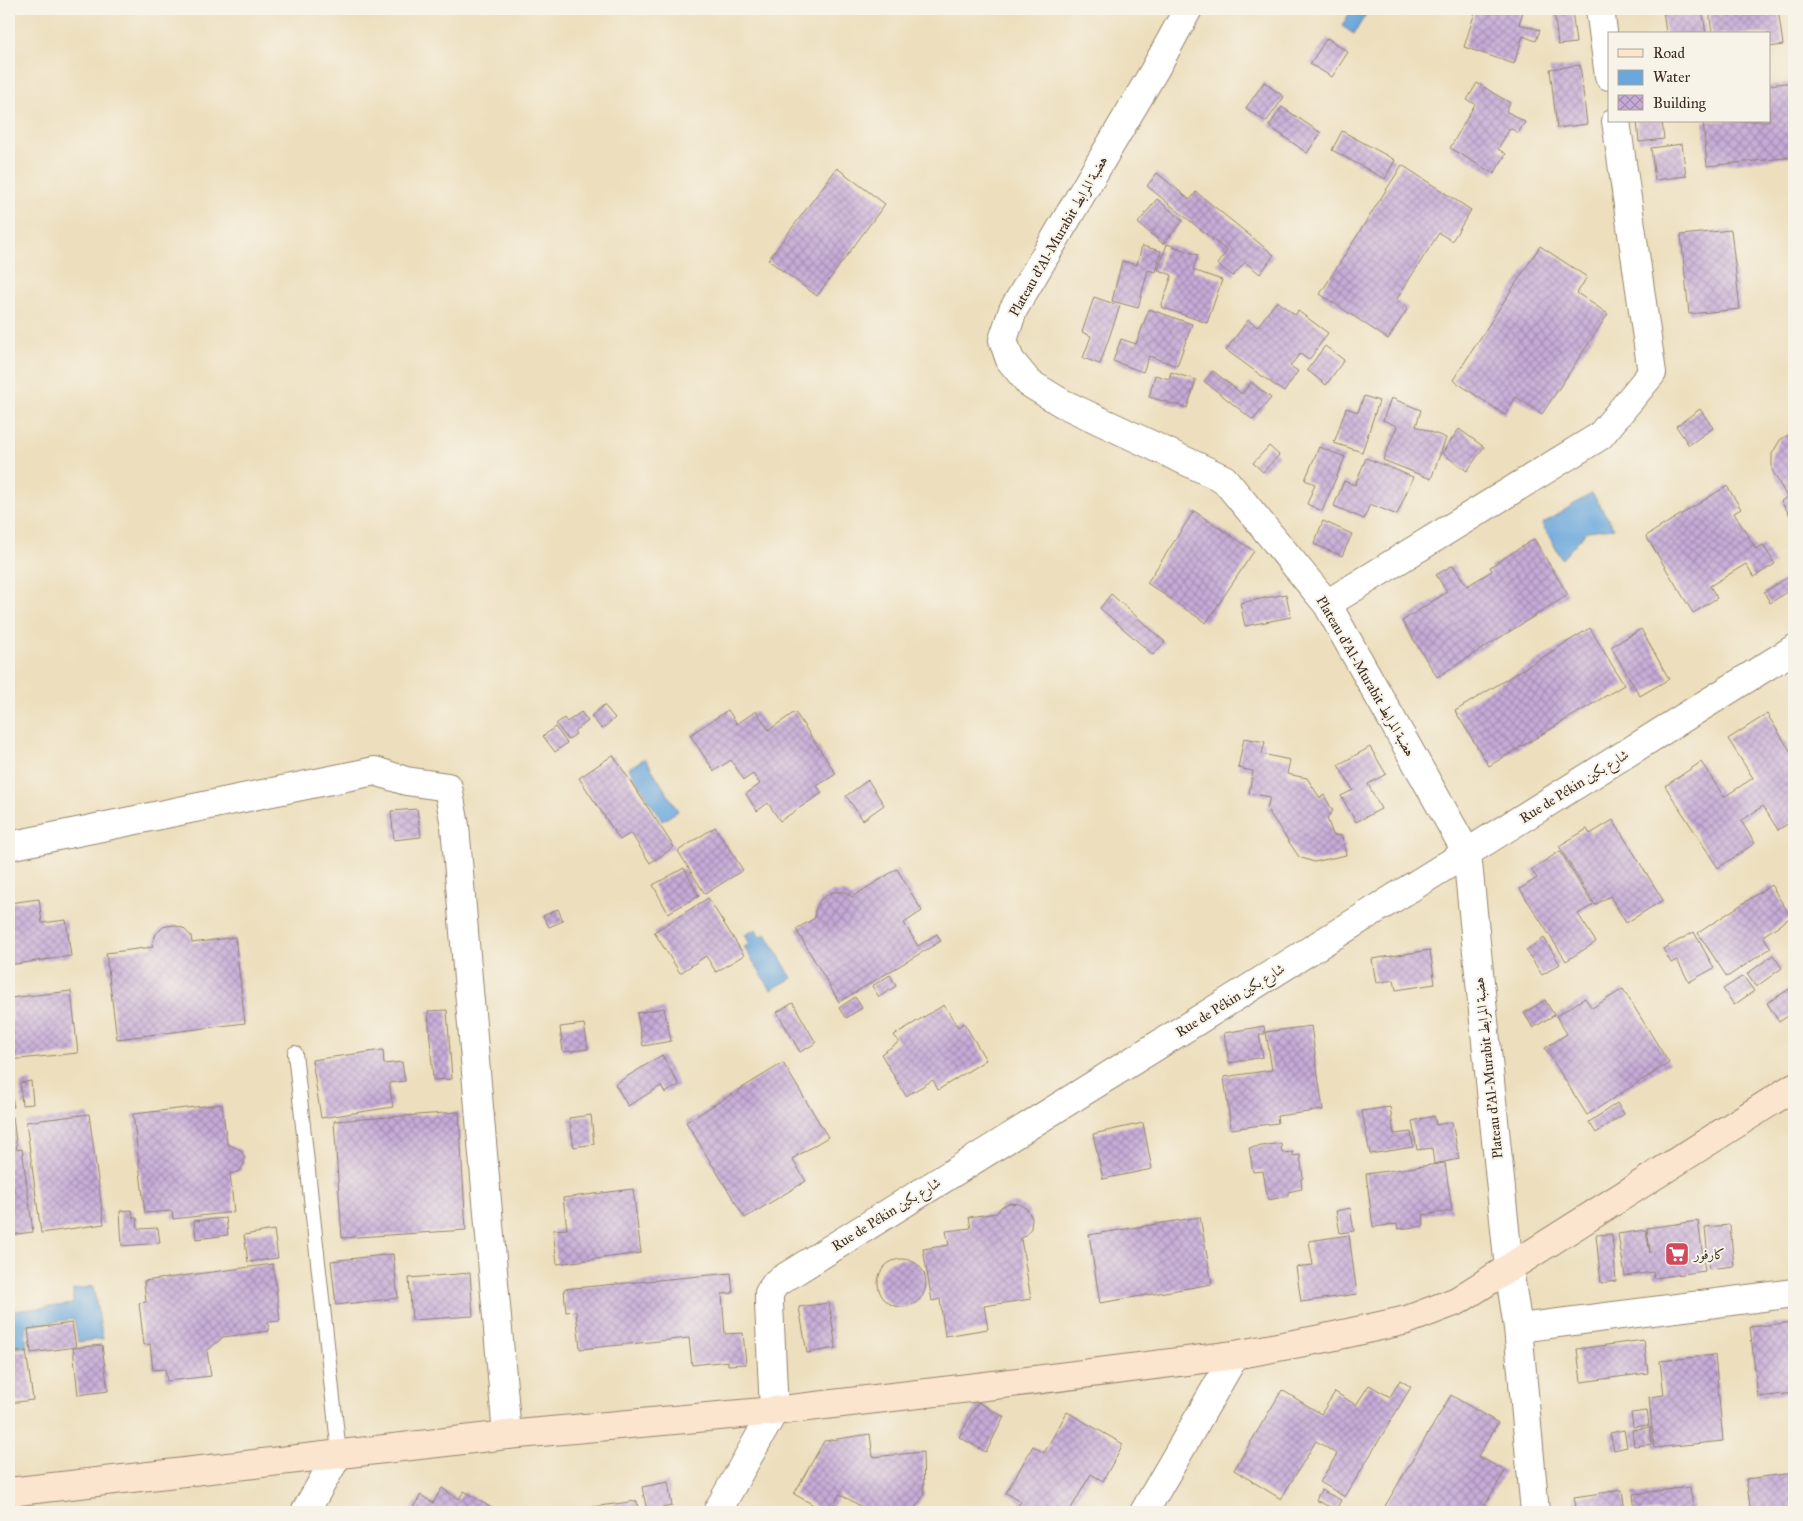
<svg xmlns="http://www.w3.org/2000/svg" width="1803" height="1521" font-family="'IM FELL Great Primer',Amiri,serif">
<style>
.water{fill:#6aa7dc;stroke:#52687d}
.building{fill:url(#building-cross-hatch)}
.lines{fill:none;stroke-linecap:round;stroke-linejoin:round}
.lane-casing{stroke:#94846e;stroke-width:16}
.street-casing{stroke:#94846e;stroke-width:30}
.secondary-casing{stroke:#94846e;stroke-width:30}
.lane{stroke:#fff;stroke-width:14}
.street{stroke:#fff;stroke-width:28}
.secondary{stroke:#fce5cf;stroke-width:28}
.labels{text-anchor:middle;stroke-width:4;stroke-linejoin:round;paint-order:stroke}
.street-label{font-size:14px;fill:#3b2a1e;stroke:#f7f3e8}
.poi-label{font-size:14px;fill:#3b2a1e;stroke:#f7f3e8;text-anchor:start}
</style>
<defs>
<pattern id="building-cross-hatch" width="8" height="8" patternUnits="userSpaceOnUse" patternTransform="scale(1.25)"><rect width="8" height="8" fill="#c6abd8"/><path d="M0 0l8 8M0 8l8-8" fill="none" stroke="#a28baf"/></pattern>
</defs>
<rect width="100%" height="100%" fill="#f7f3e8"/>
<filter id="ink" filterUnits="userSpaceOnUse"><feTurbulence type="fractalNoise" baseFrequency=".02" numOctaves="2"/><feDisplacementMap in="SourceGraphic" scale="10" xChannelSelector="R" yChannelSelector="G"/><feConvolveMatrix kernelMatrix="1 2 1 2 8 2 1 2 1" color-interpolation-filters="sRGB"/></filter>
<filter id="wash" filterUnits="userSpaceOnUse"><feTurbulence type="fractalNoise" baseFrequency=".0096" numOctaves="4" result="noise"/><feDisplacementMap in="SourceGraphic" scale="20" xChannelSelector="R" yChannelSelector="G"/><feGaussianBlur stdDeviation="1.12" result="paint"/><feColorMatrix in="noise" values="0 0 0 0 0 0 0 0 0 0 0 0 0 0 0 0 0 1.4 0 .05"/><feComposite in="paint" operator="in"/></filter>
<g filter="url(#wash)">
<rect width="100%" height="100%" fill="#eddfbd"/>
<!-- water -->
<path class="water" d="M 1352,9 L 1369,9 L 1354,34 L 1342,26 Z
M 1592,493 L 1614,528 L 1587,531 L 1562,559 L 1542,524 Z
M 645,758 L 678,811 L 662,821 L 629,768 Z
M 756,929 L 760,937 L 766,934 L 792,978 L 771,990 L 744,947 L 750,944 L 745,935 Z
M 93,1286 L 103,1339 L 78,1342 L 74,1319 L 25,1326 L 27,1347 L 9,1349 L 9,1297 L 11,1297 L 13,1311 L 73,1304 L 73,1290 Z"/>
<g id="blocks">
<!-- building -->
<path class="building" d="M 1476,9 L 1524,9 L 1519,24 L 1540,30 L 1536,41 L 1523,36 L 1514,64 L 1464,47 Z
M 1554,9 L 1572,9 L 1576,43 L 1558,45 Z
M 1663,9 L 1702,9 L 1706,34 L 1666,34 Z
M 1709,9 L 1778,9 L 1783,45 L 1769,47 L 1769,34 L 1712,34 Z
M 1327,38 L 1348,52 L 1332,77 L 1310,64 Z
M 1580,65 L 1587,124 L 1557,128 L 1550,69 Z
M 1264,82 L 1284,97 L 1266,122 L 1246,108 Z
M 1794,82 L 1794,157 L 1707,166 L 1703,121 L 1769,121 L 1769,85 Z
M 1477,83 L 1510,103 L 1506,111 L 1525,122 L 1518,133 L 1510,128 L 1498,149 L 1506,154 L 1494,174 L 1450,148 L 1475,104 L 1467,100 Z
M 1282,107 L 1321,133 L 1307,153 L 1269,126 Z
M 1637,121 L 1662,121 L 1664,139 L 1639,142 Z
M 1342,131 L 1395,160 L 1385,179 L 1332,150 Z
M 1682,144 L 1686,176 L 1655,180 L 1651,148 Z
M 1402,165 L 1471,210 L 1452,241 L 1439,233 L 1396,300 L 1408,308 L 1388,339 L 1320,294 Z
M 837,168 L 885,204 L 817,296 L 768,260 Z
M 1157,173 L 1190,200 L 1196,192 L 1274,255 L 1260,274 L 1245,262 L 1233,276 L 1217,264 L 1227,251 L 1147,186 Z
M 1157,199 L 1183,221 L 1163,244 L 1138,223 Z
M 1731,230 L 1740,309 L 1689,314 L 1681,235 Z
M 1167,244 L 1198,255 L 1193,270 L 1222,280 L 1207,323 L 1161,307 L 1172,275 L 1158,270 Z
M 1142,246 L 1161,251 L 1156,272 L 1148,270 L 1138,308 L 1112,301 L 1122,261 L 1137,265 Z
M 1540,246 L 1587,277 L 1577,293 L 1608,314 L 1542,414 L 1516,397 L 1505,415 L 1453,380 Z
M 1094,297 L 1120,306 L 1100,364 L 1083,358 L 1091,336 L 1082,332 Z
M 1277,301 L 1295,315 L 1298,311 L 1328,333 L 1309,360 L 1300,354 L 1290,366 L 1298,371 L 1284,392 L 1226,350 L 1248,320 L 1257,327 Z
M 1149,309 L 1192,324 L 1177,366 L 1149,356 L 1143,372 L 1113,361 L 1121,339 L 1136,344 Z
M 1325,346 L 1344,360 L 1326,385 L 1307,370 Z
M 1213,371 L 1242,394 L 1251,382 L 1271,398 L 1253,420 L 1204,381 Z
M 1171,372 L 1196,380 L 1187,408 L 1149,397 L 1155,375 L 1169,379 Z
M 1364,396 L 1379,401 L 1362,452 L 1334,443 L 1346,408 L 1358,412 Z
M 1391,398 L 1421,410 L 1416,426 L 1446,438 L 1431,479 L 1383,460 L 1397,426 L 1383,420 Z
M 1700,409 L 1713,428 L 1689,445 L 1676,426 Z
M 1459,429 L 1484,447 L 1467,471 L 1442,453 Z
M 1794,431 L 1794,522 L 1781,501 L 1787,497 L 1772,470 L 1772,454 L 1780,440 Z
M 1269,446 L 1279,455 L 1263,472 L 1253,463 Z
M 1319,447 L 1345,457 L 1322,511 L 1307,504 L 1315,484 L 1305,480 Z
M 1366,458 L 1413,477 L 1397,515 L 1370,504 L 1364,519 L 1334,506 L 1344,481 L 1355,485 Z
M 1727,486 L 1741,509 L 1734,513 L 1756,549 L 1763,545 L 1775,564 L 1754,577 L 1746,564 L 1710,586 L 1717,598 L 1693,613 L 1646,536 Z
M 1194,511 L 1254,551 L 1206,623 L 1147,583 Z
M 1323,521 L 1352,534 L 1342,556 L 1314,544 Z
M 1534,539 L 1568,595 L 1437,677 L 1402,621 L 1447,592 L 1436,575 L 1453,565 L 1467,586 L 1492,571 L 1490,567 Z
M 1788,577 L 1794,588 L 1770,603 L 1764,592 Z
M 1111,594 L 1165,642 L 1153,655 L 1100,608 Z
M 1286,594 L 1291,617 L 1245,626 L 1240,603 Z
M 1590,628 L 1624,685 L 1489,766 L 1455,711 Z
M 1641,629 L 1669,679 L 1640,696 L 1611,647 Z
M 604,705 L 615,718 L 602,729 L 591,716 Z
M 728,710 L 737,724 L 756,711 L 769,730 L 795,712 L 836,774 L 817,786 L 822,793 L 780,821 L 768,803 L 757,811 L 746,794 L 760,784 L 753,774 L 744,780 L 731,760 L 714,771 L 690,735 Z
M 581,712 L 588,721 L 574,731 L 576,734 L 568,740 L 556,724 L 564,718 L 567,722 Z
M 1767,714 L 1794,757 L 1794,820 L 1778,830 L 1763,806 L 1741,821 L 1755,843 L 1718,868 L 1665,786 L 1701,762 L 1724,797 L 1753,778 L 1728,739 Z
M 555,727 L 567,743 L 555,752 L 543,736 Z
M 1244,738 L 1265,742 L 1262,754 L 1290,760 L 1287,774 L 1307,778 L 1320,798 L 1324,795 L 1333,811 L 1327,818 L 1333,835 L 1342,836 L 1346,855 L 1314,862 L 1299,857 L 1267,809 L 1270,797 L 1249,793 L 1253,771 L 1238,768 Z
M 1370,747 L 1386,774 L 1368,784 L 1381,809 L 1356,822 L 1341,796 L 1353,790 L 1338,765 Z
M 613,755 L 674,847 L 650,863 L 631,833 L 620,840 L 579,778 Z
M 868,780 L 884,805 L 863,820 L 846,796 Z
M 417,809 L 421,837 L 394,840 L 391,811 Z
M 1613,820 L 1663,900 L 1626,923 L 1610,896 L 1595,905 L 1559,846 L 1587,829 L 1590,834 Z
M 715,827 L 743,870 L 705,894 L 678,851 Z
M 1560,851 L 1593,905 L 1578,914 L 1596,942 L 1566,961 L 1520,889 L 1537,878 L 1531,870 Z
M 684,868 L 699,896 L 668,913 L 653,885 Z
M 897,869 L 922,911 L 904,923 L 918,946 L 937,934 L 941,941 L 839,1002 L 796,929 L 815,918 L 815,910 L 821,899 L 832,892 L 845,892 L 852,897 Z
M 1771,885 L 1791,917 L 1763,936 L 1771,948 L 1727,977 L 1698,933 Z
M 708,898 L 744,955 L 716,972 L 706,956 L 680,973 L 654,932 Z
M 39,899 L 42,923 L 66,920 L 71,956 L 9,965 L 9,903 Z
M 558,909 L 563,921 L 549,927 L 543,916 Z
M 173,925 L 183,928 L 191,936 L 192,943 L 235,937 L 245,1023 L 117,1039 L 106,953 L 153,947 L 152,944 L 156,934 L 163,927 Z
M 1694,932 L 1714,968 L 1689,982 L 1677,960 L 1671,963 L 1663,949 Z
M 1544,938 L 1560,964 L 1542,975 L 1526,950 Z
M 1430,950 L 1435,984 L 1396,990 L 1394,980 L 1376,983 L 1372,959 Z
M 1773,955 L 1782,968 L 1756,987 L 1747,974 Z
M 890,975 L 896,986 L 879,997 L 872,986 Z
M 1743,976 L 1754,991 L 1734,1005 L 1723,989 Z
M 1791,988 L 1794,993 L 1794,1012 L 1779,1022 L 1767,1003 Z
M 1623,989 L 1669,1063 L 1587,1115 L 1545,1048 L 1567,1034 L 1556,1016 L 1585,998 L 1592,1008 Z
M 71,991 L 78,1053 L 9,1060 L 9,1020 L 13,1020 L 10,998 Z
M 855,997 L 862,1008 L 846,1018 L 839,1008 Z
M 1545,1000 L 1554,1015 L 1533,1028 L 1524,1013 Z
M 793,1003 L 816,1043 L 800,1052 L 777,1012 Z
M 944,1005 L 958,1027 L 964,1023 L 986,1060 L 938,1090 L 933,1080 L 906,1096 L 881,1054 L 899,1042 L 894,1035 Z
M 664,1008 L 671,1041 L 643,1046 L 637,1013 Z
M 447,1010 L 452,1079 L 433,1080 L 428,1011 Z
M 584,1024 L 588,1049 L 563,1052 L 560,1027 Z
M 1264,1026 L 1265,1034 L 1259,1034 L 1263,1057 L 1229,1063 L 1224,1033 Z
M 1311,1026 L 1323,1110 L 1277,1116 L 1278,1123 L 1231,1129 L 1224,1077 L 1272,1070 L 1266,1032 Z
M 383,1050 L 384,1064 L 402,1062 L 405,1081 L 389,1083 L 393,1107 L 321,1118 L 312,1060 Z
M 662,1055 L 679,1085 L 665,1093 L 661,1086 L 628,1106 L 615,1084 Z
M 783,1063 L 828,1137 L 792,1159 L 806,1181 L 745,1218 L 686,1122 Z
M 31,1081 L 33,1104 L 22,1105 L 20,1083 Z
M 9,1082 L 14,1107 L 9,1108 Z
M 1617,1103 L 1624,1114 L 1596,1133 L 1589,1122 Z
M 222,1104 L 227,1144 L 241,1150 L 244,1157 L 244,1164 L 240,1171 L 230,1174 L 234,1212 L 173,1219 L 172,1211 L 145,1213 L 133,1114 Z
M 1390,1107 L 1394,1134 L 1411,1132 L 1413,1147 L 1370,1154 L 1362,1111 Z
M 459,1112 L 466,1230 L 342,1238 L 334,1121 Z
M 89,1114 L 104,1224 L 41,1233 L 26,1122 Z
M 591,1115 L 594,1144 L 574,1147 L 569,1118 Z
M 1434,1116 L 1436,1125 L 1452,1122 L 1459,1159 L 1434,1164 L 1432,1148 L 1417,1150 L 1412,1121 Z
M 13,1117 L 17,1150 L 22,1149 L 33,1232 L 9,1235 L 9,1118 Z
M 1143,1123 L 1152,1169 L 1103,1179 L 1093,1134 Z
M 1281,1143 L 1282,1153 L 1293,1152 L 1293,1156 L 1300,1155 L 1303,1178 L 1301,1179 L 1302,1189 L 1288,1192 L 1288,1196 L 1268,1200 L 1263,1171 L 1253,1172 L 1249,1148 Z
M 1445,1163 L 1452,1211 L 1423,1215 L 1424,1226 L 1398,1229 L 1397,1224 L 1373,1227 L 1366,1174 Z
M 633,1189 L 641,1253 L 557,1264 L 553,1230 L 567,1229 L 563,1198 Z
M 1010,1203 L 1019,1204 L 1027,1209 L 1032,1218 L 1031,1228 L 1025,1236 L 1021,1239 L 1031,1299 L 984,1306 L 988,1329 L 945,1336 L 940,1299 L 932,1301 L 923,1249 L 949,1245 L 946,1231 L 971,1228 L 969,1217 L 997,1213 L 1001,1207 Z
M 1350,1208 L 1354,1231 L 1340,1233 L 1336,1211 Z
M 132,1210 L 133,1218 L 137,1218 L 138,1229 L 158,1228 L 160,1243 L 122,1246 L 120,1211 Z
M 1200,1217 L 1212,1284 L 1100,1303 L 1089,1235 Z
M 226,1218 L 228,1235 L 196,1239 L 194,1221 Z
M 1698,1221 L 1705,1271 L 1654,1278 L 1653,1272 L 1625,1276 L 1618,1234 L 1646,1230 L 1650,1253 L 1647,1228 Z
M 1730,1225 L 1734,1266 L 1709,1269 L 1705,1227 Z
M 274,1230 L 278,1258 L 248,1262 L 244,1235 Z
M 1612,1234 L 1616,1281 L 1601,1283 L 1596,1235 Z
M 1349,1235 L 1357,1294 L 1301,1302 L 1296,1267 L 1313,1265 L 1309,1241 Z
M 393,1254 L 398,1298 L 336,1305 L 331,1261 Z
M878 1283a24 24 0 1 1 48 0a24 24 0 1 1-48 0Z
M 273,1264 L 280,1321 L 268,1322 L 269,1331 L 223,1337 L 207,1351 L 211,1376 L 167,1381 L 165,1369 L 153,1370 L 150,1344 L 144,1345 L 139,1303 L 146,1302 L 144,1281 Z
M 470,1273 L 473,1316 L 412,1320 L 409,1278 Z
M 731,1273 L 733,1293 L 722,1294 L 725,1334 L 743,1333 L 746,1364 L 728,1365 L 728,1361 L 692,1365 L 689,1338 L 580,1349 L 576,1311 L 566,1312 L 564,1289 Z
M 829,1303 L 836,1348 L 807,1353 L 799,1307 Z
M 1794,1322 L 1794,1393 L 1758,1397 L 1750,1327 Z
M 72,1323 L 76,1347 L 31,1353 L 28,1329 Z
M 1644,1340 L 1648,1373 L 1581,1382 L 1577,1349 Z
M 102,1345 L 108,1391 L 78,1395 L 73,1348 Z
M 26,1351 L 33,1400 L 9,1403 L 9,1353 Z
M 1715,1355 L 1723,1441 L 1654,1448 L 1649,1397 L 1664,1395 L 1660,1361 Z
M 1400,1380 L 1411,1387 L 1345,1497 L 1320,1482 L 1337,1454 L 1316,1441 L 1281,1499 L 1234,1470 L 1282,1390 L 1321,1414 L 1335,1392 L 1356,1405 L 1369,1385 L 1390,1397 Z
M 1451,1395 L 1498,1423 L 1478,1456 L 1505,1471 L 1481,1512 L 1396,1512 L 1385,1506 Z
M 978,1402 L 1004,1417 L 986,1452 L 959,1437 Z
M 1647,1411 L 1649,1425 L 1633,1427 L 1631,1413 Z
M 1067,1412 L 1123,1444 L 1103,1481 L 1091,1474 L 1069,1512 L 1015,1512 L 1021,1501 L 1006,1493 L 1033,1446 L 1044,1453 Z
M 1650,1427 L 1652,1444 L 1634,1446 L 1632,1430 Z
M 1624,1430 L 1627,1447 L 1614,1450 L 1610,1433 Z
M 870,1434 L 873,1457 L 923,1452 L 924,1495 L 912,1512 L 863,1512 L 865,1509 L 840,1494 L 830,1512 L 826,1512 L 794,1494 L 824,1441 Z
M 1794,1473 L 1794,1512 L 1751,1512 L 1746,1479 Z
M 668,1482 L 672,1506 L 647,1511 L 642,1487 Z
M 1690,1487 L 1694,1512 L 1635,1512 L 1633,1494 Z
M 442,1488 L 459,1499 L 464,1491 L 495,1510 L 494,1512 L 416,1512 L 412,1509 L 421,1495 L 433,1503 Z
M 1321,1490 L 1341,1500 L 1336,1510 L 1316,1500 Z
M 1622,1490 L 1625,1512 L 1577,1512 L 1574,1497 Z
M 637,1501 L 638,1512 L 561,1512 L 561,1511 Z"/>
</g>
</g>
<g filter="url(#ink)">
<use href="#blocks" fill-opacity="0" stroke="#94846e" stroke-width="1"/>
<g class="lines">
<defs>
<path id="lane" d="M 295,1053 L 339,1453"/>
<path id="street" d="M 1188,9 L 1154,71 L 1013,310 L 1003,340 L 1010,360 L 1029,383 L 1062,403 L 1224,479 L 1327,604 L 1467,853 L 1509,1269 L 1518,1328 L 1535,1512
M 1600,9 L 1609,76
M 1327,604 L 1600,436 L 1652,373 L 1616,121
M 9,846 L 375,771 L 406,781 L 448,787 L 455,826 L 507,1435
M 1518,1328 L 1794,1293
M 305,1512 L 339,1453
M 717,1512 L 774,1411 L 769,1304 L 769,1293 L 776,1283 L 1794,649
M 1144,1512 L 1235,1355"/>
<path id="secondary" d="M 9,1492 L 507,1435 L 774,1411 L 986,1386 L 1235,1355 L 1321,1339 L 1407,1320 L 1457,1301 L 1794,1087"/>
</defs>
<!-- lane casing -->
<use href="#lane" class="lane-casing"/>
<!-- street casing -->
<use href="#street" class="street-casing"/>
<!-- secondary casing -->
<use href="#secondary" class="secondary-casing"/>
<!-- lane -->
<use href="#lane" class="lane"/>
<!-- street -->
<use href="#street" class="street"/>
<!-- secondary -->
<use href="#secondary" class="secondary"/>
</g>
</g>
<!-- icons -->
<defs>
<symbol id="supermarket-square" viewBox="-11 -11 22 22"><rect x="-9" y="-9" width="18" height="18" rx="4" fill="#d1495b" stroke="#f7f3e8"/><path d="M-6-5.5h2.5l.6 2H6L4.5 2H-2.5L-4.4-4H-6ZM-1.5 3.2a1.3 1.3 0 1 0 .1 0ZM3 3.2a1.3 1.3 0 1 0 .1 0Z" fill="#fff"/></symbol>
</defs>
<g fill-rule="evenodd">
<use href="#supermarket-square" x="1663" y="1240" width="28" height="28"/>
</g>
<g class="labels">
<!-- street labels -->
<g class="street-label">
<text transform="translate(1058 236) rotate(-60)" y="5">Plateau d'Al-Murabit هضبة المرابط</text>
<text transform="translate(1366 676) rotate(60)" y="5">Plateau d'Al-Murabit هضبة المرابط</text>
<text transform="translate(1574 786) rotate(-32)" y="5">Rue de Pékin شارع بكين</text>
<text transform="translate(1230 1000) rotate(-32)" y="5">Rue de Pékin شارع بكين</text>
<text transform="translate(1488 1068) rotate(-96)" y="5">Plateau d'Al-Murabit هضبة المرابط</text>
<text transform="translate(886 1214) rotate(-32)" y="5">Rue de Pékin شارع بكين</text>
</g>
<!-- poi labels -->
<g class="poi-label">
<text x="1694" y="1259">كارفور</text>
</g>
</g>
<!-- margin -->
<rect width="1803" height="1521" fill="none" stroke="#f7f3e8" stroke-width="30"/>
<!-- legend -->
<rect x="1608" y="32" width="162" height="90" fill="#f7f3e8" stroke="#aca397"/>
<rect x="1618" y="49" width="25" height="8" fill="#fce5cf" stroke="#aca397"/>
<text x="1653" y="58" font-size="15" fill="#3b2a1e">Road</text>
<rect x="1618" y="70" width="25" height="15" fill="#6aa7dc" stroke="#aca397"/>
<text x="1653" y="82" font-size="15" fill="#3b2a1e">Water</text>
<rect x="1618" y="95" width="25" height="15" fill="url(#building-cross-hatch)" stroke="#aca397"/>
<text x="1653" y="108" font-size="15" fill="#3b2a1e">Building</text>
</svg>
